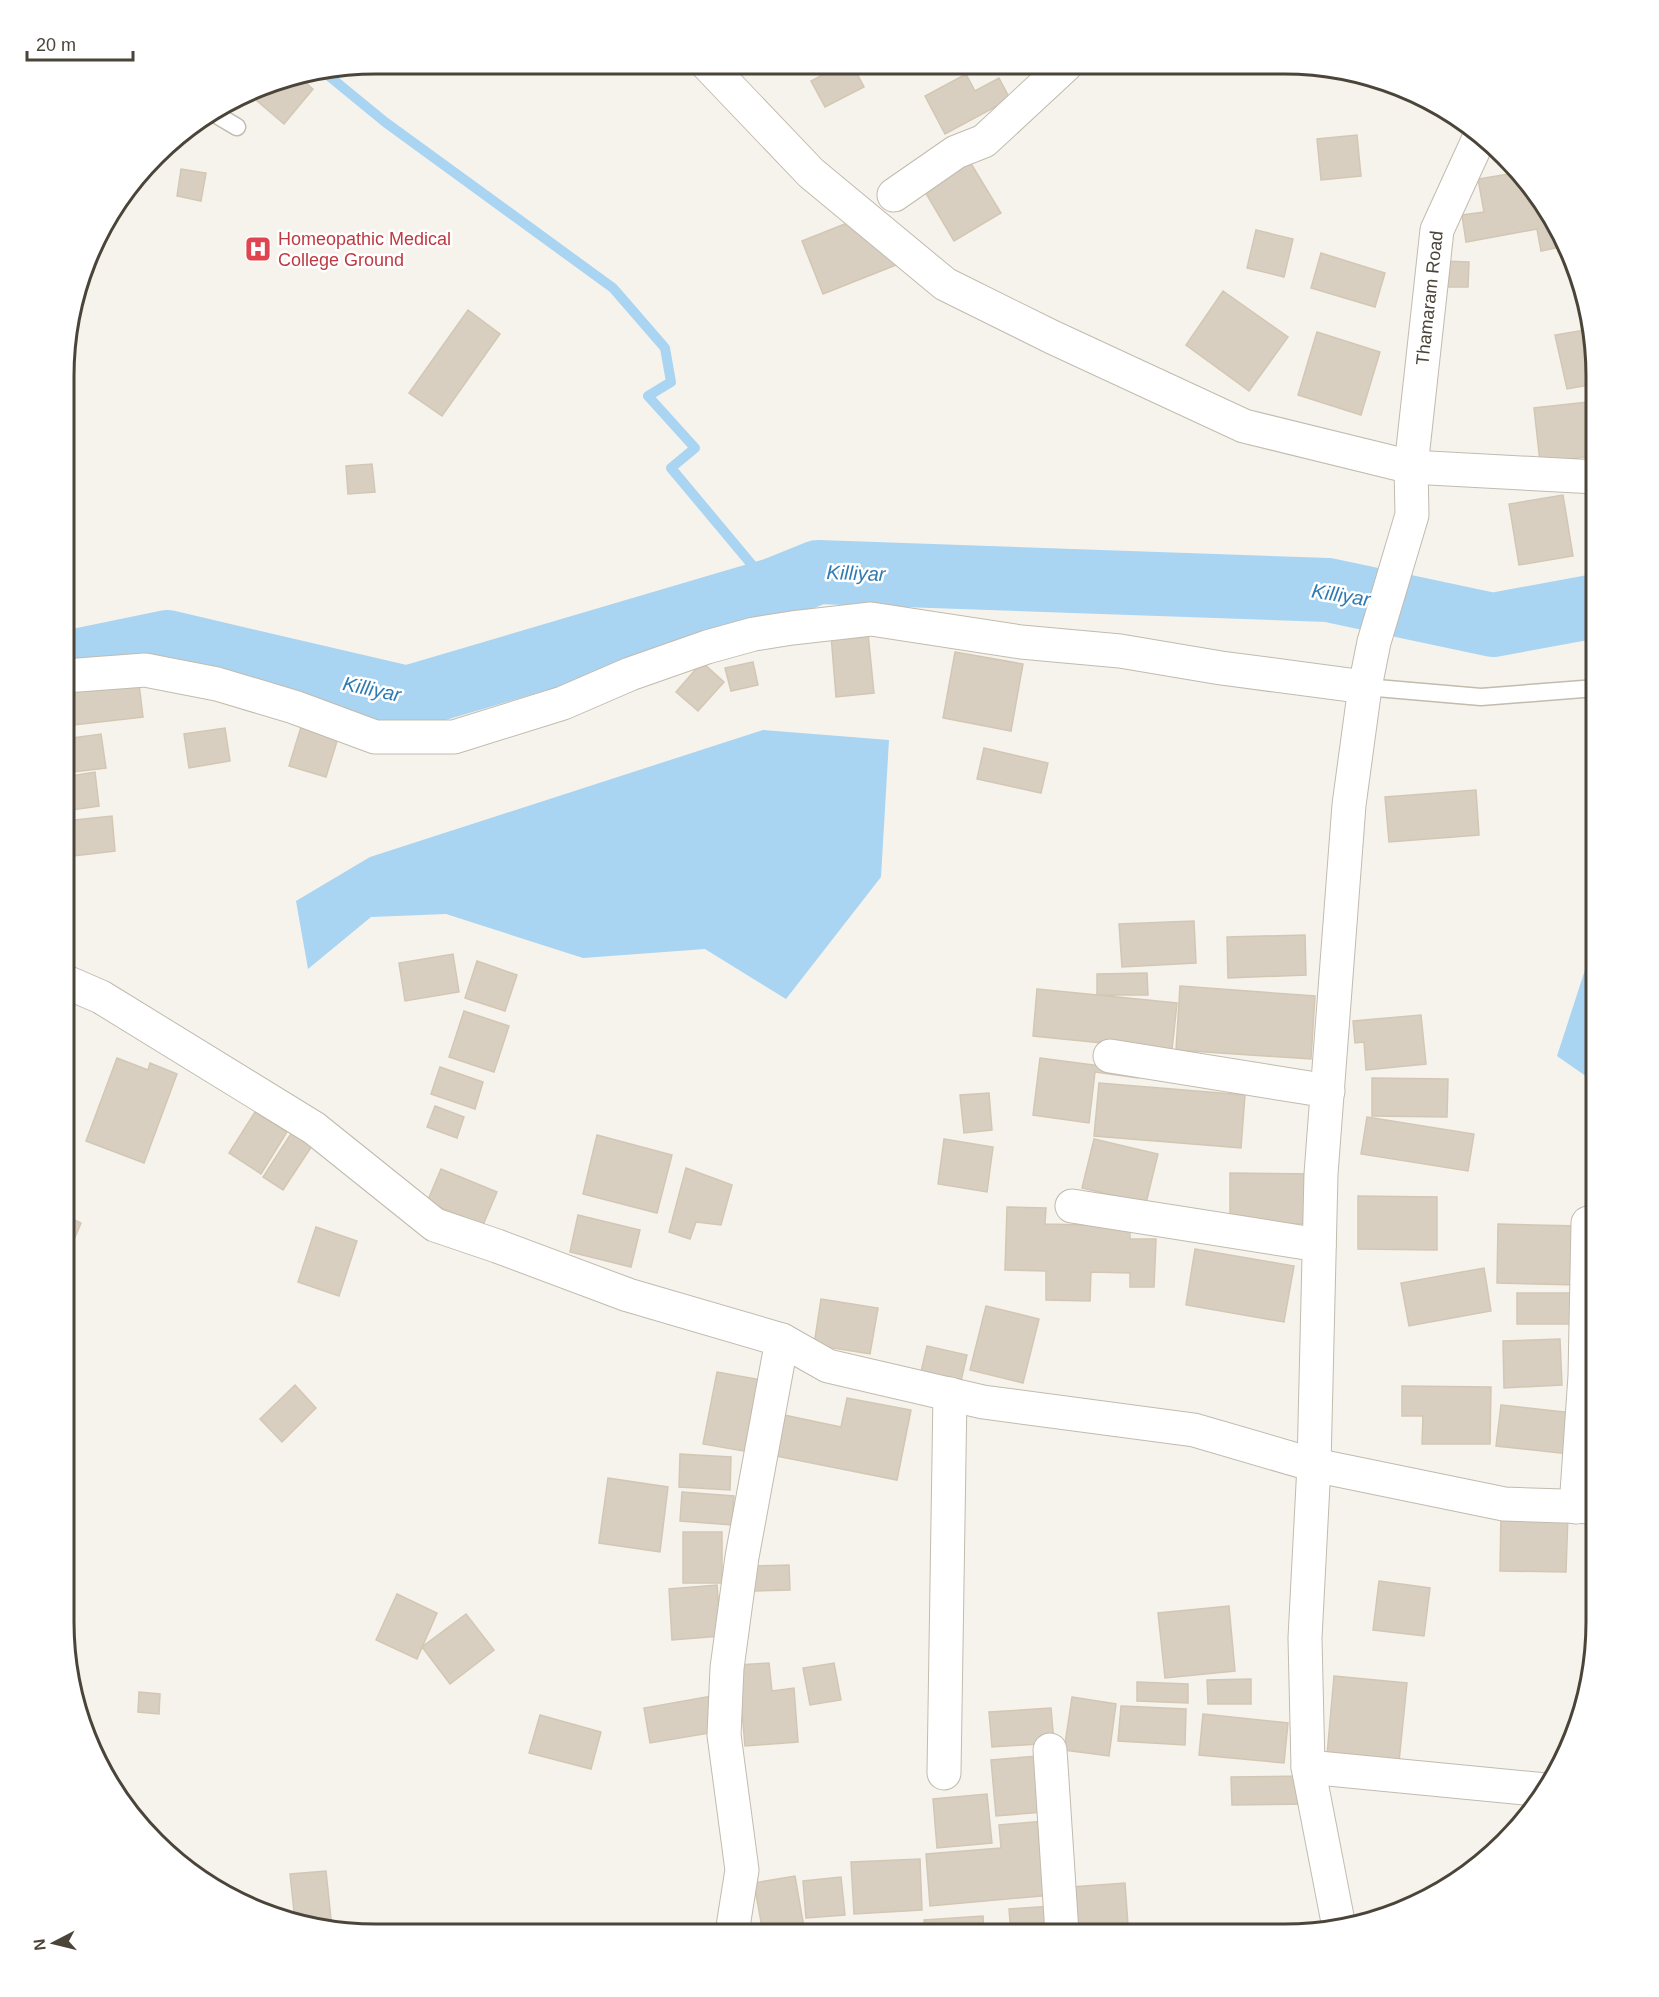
<svg xmlns="http://www.w3.org/2000/svg" width="1659" height="1997" font-family="Arial,sans-serif">
<style>
.water{fill:#a9d4f2}
.lines{fill:none;stroke-linecap:round;stroke-linejoin:round}
.stream{stroke:#a9d4f2;stroke-width:10}
.river{stroke:#a9d4f2;stroke-width:64}
.building{fill:#d8cfc1;stroke:#d3c7b4;stroke-width:1.5}
.service-casing{stroke:#c2bbae;stroke-width:19}
.minor-casing{stroke:#c2bbae;stroke-width:35}
.service{stroke:#fff;stroke-width:16}
.minor{stroke:#fff;stroke-width:33}
.labels{text-anchor:middle;stroke-width:5;stroke-linejoin:round;paint-order:stroke}
.health-label{font-size:18px;fill:#be3a42;stroke:#fff;text-anchor:start}
.street-label{font-size:18px;fill:#4b4439;stroke:#fff}
.water-label{font-size:20px;font-style:italic;fill:#2e7ab2;stroke:#fff}
.rim{fill:none;stroke:#4b4439;stroke-width:3}
</style>
<rect width="100%" height="100%" fill="#f6f3ec"/>
<!-- water -->
<path class="water" d="M 763,730 L 889,740 L 881,877 L 786,999 L 705,949 L 583,958 L 446,914 L 371,917 L 308,969 L 296,901 L 370,857 Z
M 1596,936 L 1596,1080 L 1590,1079 L 1557,1056 Z"/>
<g class="lines">
<!-- stream -->
<path class="stream" d="M 324,72 L 385,122 L 613,288 L 665,348 L 671,382 L 648,396 L 695,448 L 671,468 L 773,590"/>
<!-- river -->
<path class="river" d="M 65,663 L 167,642 L 407,698 L 773,590 L 818,572 L 1328,590 L 1493,625 L 1596,606"/>
</g>
<!-- building -->
<path class="building" d="M 843,64 L 852,64 L 864,87 L 825,107 L 811,81 Z
M 966,74 L 975,91 L 999,78 L 1010,99 L 945,134 L 925,96 Z
M 298,76 L 313,89 L 284,124 L 249,94 L 275,80 Z
M 1357,135 L 1361,176 L 1321,180 L 1317,139 Z
M 967,157 L 1001,213 L 954,241 L 921,185 Z
M 181,169 L 206,173 L 201,201 L 177,196 Z
M 1520,172 L 1554,219 L 1565,246 L 1541,251 L 1537,229 L 1466,242 L 1462,215 L 1484,212 L 1478,179 Z
M 875,212 L 896,265 L 823,294 L 802,241 Z
M 1256,230 L 1293,239 L 1284,277 L 1247,268 Z
M 1321,253 L 1385,273 L 1375,307 L 1311,288 Z
M 1443,261 L 1469,262 L 1468,287 L 1443,287 Z
M 1223,291 L 1288,337 L 1249,391 L 1186,345 Z
M 468,310 L 500,334 L 442,416 L 409,393 Z
M 1590,329 L 1596,384 L 1567,389 L 1555,335 Z
M 1317,332 L 1380,352 L 1361,415 L 1298,395 Z
M 1596,401 L 1596,456 L 1540,462 L 1534,408 Z
M 372,464 L 375,492 L 348,494 L 346,466 Z
M 1563,495 L 1573,556 L 1519,565 L 1509,504 Z
M 868,633 L 874,693 L 836,697 L 831,635 Z
M 955,652 L 1023,664 L 1011,731 L 943,718 Z
M 702,662 L 724,682 L 698,711 L 676,692 Z
M 753,662 L 758,685 L 731,691 L 725,668 Z
M 138,675 L 143,717 L 65,726 L 65,683 Z
M 301,727 L 338,738 L 326,777 L 289,766 Z
M 225,728 L 230,761 L 189,768 L 184,734 Z
M 101,734 L 106,768 L 65,773 L 65,739 Z
M 984,748 L 1048,763 L 1041,793 L 977,779 Z
M 95,772 L 99,806 L 65,811 L 65,777 Z
M 1476,790 L 1479,835 L 1389,842 L 1385,797 Z
M 112,816 L 115,851 L 65,857 L 65,821 Z
M 1194,921 L 1196,963 L 1122,967 L 1119,924 Z
M 1305,935 L 1306,975 L 1228,978 L 1227,937 Z
M 453,954 L 459,992 L 405,1001 L 399,963 Z
M 477,961 L 517,975 L 505,1011 L 465,998 Z
M 1147,973 L 1148,995 L 1097,995 L 1097,974 Z
M 1180,986 L 1315,996 L 1311,1059 L 1176,1050 Z
M 1037,989 L 1177,1003 L 1172,1050 L 1033,1036 Z
M 464,1011 L 509,1026 L 494,1072 L 449,1057 Z
M 1421,1015 L 1426,1064 L 1366,1070 L 1364,1042 L 1355,1043 L 1353,1021 Z
M 117,1058 L 148,1070 L 150,1063 L 177,1074 L 144,1163 L 86,1141 Z
M 1040,1058 L 1139,1071 L 1138,1078 L 1095,1072 L 1089,1123 L 1033,1115 Z
M 440,1067 L 483,1082 L 475,1109 L 431,1094 Z
M 1372,1078 L 1448,1079 L 1447,1117 L 1372,1116 Z
M 1099,1083 L 1245,1095 L 1241,1148 L 1094,1136 Z
M 989,1093 L 992,1130 L 964,1133 L 960,1095 Z
M 435,1106 L 464,1117 L 457,1138 L 427,1127 Z
M 255,1112 L 287,1132 L 261,1174 L 229,1153 Z
M 1367,1117 L 1474,1134 L 1468,1171 L 1361,1154 Z
M 292,1132 L 312,1146 L 283,1190 L 263,1177 Z
M 597,1135 L 672,1155 L 657,1213 L 583,1194 Z
M 944,1139 L 993,1147 L 987,1192 L 938,1184 Z
M 1094,1139 L 1158,1154 L 1146,1203 L 1082,1188 Z
M 686,1168 L 732,1185 L 721,1225 L 696,1222 L 690,1239 L 669,1232 Z
M 441,1169 L 497,1192 L 483,1225 L 427,1202 Z
M 1230,1173 L 1319,1174 L 1320,1224 L 1230,1223 Z
M 1358,1196 L 1437,1197 L 1437,1250 L 1358,1249 Z
M 1007,1207 L 1046,1208 L 1045,1224 L 1130,1226 L 1130,1239 L 1156,1239 L 1154,1287 L 1130,1287 L 1130,1273 L 1091,1272 L 1090,1301 L 1046,1300 L 1046,1271 L 1005,1270 Z
M 64,1215 L 81,1223 L 64,1263 Z
M 578,1215 L 640,1230 L 631,1267 L 570,1252 Z
M 1498,1224 L 1580,1226 L 1579,1285 L 1497,1283 Z
M 316,1227 L 357,1241 L 339,1296 L 298,1282 Z
M 1195,1249 L 1294,1266 L 1284,1322 L 1186,1305 Z
M 1484,1268 L 1491,1311 L 1409,1326 L 1401,1283 Z
M 1517,1293 L 1573,1293 L 1573,1324 L 1517,1324 Z
M 821,1299 L 878,1308 L 870,1354 L 814,1345 Z
M 986,1306 L 1039,1319 L 1023,1383 L 970,1370 Z
M 1560,1339 L 1562,1385 L 1504,1388 L 1503,1341 Z
M 927,1346 L 967,1355 L 961,1381 L 921,1372 Z
M 717,1372 L 762,1380 L 749,1452 L 703,1444 Z
M 295,1385 L 316,1408 L 282,1442 L 260,1419 Z
M 1402,1386 L 1491,1387 L 1490,1444 L 1422,1444 L 1423,1416 L 1402,1416 Z
M 847,1398 L 911,1410 L 897,1480 L 771,1455 L 779,1414 L 841,1427 Z
M 1501,1405 L 1573,1413 L 1569,1454 L 1496,1446 Z
M 680,1454 L 731,1457 L 730,1490 L 679,1487 Z
M 608,1478 L 668,1487 L 660,1552 L 599,1543 Z
M 682,1492 L 734,1496 L 732,1525 L 680,1521 Z
M 1501,1511 L 1568,1514 L 1566,1572 L 1500,1571 Z
M 683,1532 L 722,1532 L 722,1583 L 683,1583 Z
M 789,1565 L 790,1590 L 753,1591 L 753,1566 Z
M 1379,1581 L 1430,1588 L 1424,1636 L 1373,1630 Z
M 717,1585 L 721,1636 L 672,1640 L 669,1589 Z
M 397,1594 L 437,1613 L 417,1659 L 376,1640 Z
M 1229,1606 L 1235,1671 L 1165,1678 L 1158,1613 Z
M 466,1614 L 494,1650 L 450,1684 L 422,1647 Z
M 769,1663 L 772,1691 L 794,1688 L 798,1742 L 745,1746 L 738,1665 Z
M 834,1663 L 841,1700 L 810,1705 L 803,1668 Z
M 1334,1676 L 1407,1683 L 1399,1762 L 1327,1755 Z
M 1251,1679 L 1251,1704 L 1208,1704 L 1207,1680 Z
M 1137,1682 L 1188,1684 L 1188,1703 L 1137,1701 Z
M 139,1692 L 160,1694 L 159,1714 L 138,1712 Z
M 717,1695 L 722,1731 L 650,1743 L 644,1708 Z
M 1072,1697 L 1116,1704 L 1109,1756 L 1064,1750 Z
M 1121,1706 L 1186,1709 L 1185,1745 L 1118,1741 Z
M 1051,1708 L 1054,1743 L 992,1747 L 989,1712 Z
M 1203,1714 L 1288,1723 L 1284,1763 L 1199,1755 Z
M 540,1715 L 601,1732 L 591,1769 L 529,1753 Z
M 1038,1756 L 1043,1812 L 996,1816 L 991,1760 Z
M 1307,1776 L 1307,1804 L 1232,1805 L 1231,1777 Z
M 987,1794 L 992,1843 L 937,1848 L 933,1799 Z
M 1045,1821 L 1052,1895 L 930,1906 L 926,1854 L 1001,1848 L 999,1825 Z
M 920,1859 L 922,1910 L 854,1914 L 851,1862 Z
M 326,1871 L 332,1928 L 295,1921 L 290,1874 Z
M 795,1876 L 805,1933 L 763,1933 L 754,1883 Z
M 841,1877 L 845,1915 L 806,1918 L 803,1881 Z
M 1125,1883 L 1128,1925 L 1074,1929 L 1071,1887 Z
M 1052,1906 L 1055,1933 L 1011,1933 L 1009,1909 Z
M 983,1916 L 984,1933 L 925,1933 L 924,1920 Z"/>
<g class="lines">
<defs>
<path id="service" d="M 215,114 L 237,127
M 1365,687 L 1481,697 L 1596,688"/>
<g id="minor">
<path d="M 707,64 L 811,173 L 945,284 L 1052,337 L 1244,426 L 1411,467 L 1596,477"/>
<path d="M 894,195 L 956,152 L 984,141 L 1066,65"/>
<path d="M 65,676 L 145,670 L 217,684 L 294,707 L 375,737 L 454,737 L 563,703 L 630,674 L 707,647 L 754,634 L 792,628 L 871,619 L 1021,642 L 1120,651 L 1221,668 L 1365,687"/>
<path d="M 64,981 L 101,997 L 314,1128 L 435,1225 L 497,1246 L 628,1295 L 782,1340 L 828,1366 L 983,1402 L 1194,1430 L 1314,1465 L 1504,1504 L 1595,1507"/>
<path d="M 1110,1056 L 1328,1091"/>
<path d="M 1072,1206 L 1319,1245"/>
<path d="M 1576,1507 L 1585,1376 L 1588,1223 L 1596,1224"/>
<path d="M 1050,1750 L 1062,1933"/>
<path d="M 1308,1767 L 1546,1790"/>
<path d="M 944,1773 L 950,1394"/>
<path id="s1" d="M 1339,1927 L 1308,1767 L 1305,1638 L 1314,1465 L 1321,1174 L 1349,805 L 1365,687 L 1374,642 L 1412,515 L 1411,467 L 1437,230 L 1480,136"/>
<path d="M 732,1933 L 742,1870 L 724,1735 L 727,1668 L 742,1557 L 782,1340"/>
</g>
</defs>
<!-- service casing -->
<use href="#service" class="service-casing"/>
<!-- minor casing -->
<use href="#minor" class="minor-casing"/>
<!-- service -->
<use href="#service" class="service"/>
<!-- minor -->
<use href="#minor" class="minor"/>
</g>
<!-- icons -->
<defs>
<symbol id="hospital-square" viewBox="-11 -11 22 22"><rect x="-9" y="-9" width="18" height="18" rx="4" fill="#e0444e" stroke="#fff"/><path d="M-5-5h3v3.5h4V-5h3V5h-3V1.5h-4V5h-3Z" fill="#fff"/></symbol>
</defs>
<g fill-rule="evenodd">
<use href="#hospital-square" x="243" y="234" width="30" height="30"/>
</g>
<g class="labels">
<!-- health labels -->
<g class="health-label">
<text x="278" y="245">Homeopathic Medical<tspan x="278" dy="21">College Ground</tspan></text>
</g>
<!-- street labels -->
<g class="street-label">
<text dy="6" stroke="none"><textPath href="#s1" startOffset="1642">Thamaram Road</textPath></text>
</g>
<!-- water labels -->
<g class="water-label">
<text transform="translate(856 573) rotate(2)" y="7">Killiyar</text>
<text transform="translate(1341 595) rotate(9)" y="7">Killiyar</text>
<text transform="translate(372 689) rotate(12)" y="7">Killiyar</text>
</g>
</g>
<!-- crop -->
<path d="M0 0H1659V1997H0ZM376 74H1284A302 302 0 0 1 1586 376V1622A302 302 0 0 1 1284 1924H376A302 302 0 0 1 74 1622V376A302 302 0 0 1 376 74Z" fill="#fff" fill-rule="evenodd"/>
<path class="rim" d="M376 74H1284A302 302 0 0 1 1586 376V1622A302 302 0 0 1 1284 1924H376A302 302 0 0 1 74 1622V376A302 302 0 0 1 376 74Z"/>
<!-- north arrow -->
<g transform="translate(54 1943) rotate(263)" stroke="#ffffff" stroke-width="4.5" paint-order="stroke">
<path d="M0-4.5L10 22L0 15L-10 22Z" fill="#4b4439"/>
<text y="-9" font-size="16" font-weight="bold" text-anchor="middle" fill="#4b4439">N</text>
</g>
<!-- scale -->
<path d="M27 51v9h106v-9" fill="none" stroke="#4b4439" stroke-width="3"/>
<text x="36" y="51" font-size="18" fill="#4b4439" stroke="#ffffff" stroke-width="4.5" paint-order="stroke">20 m</text>
</svg>
